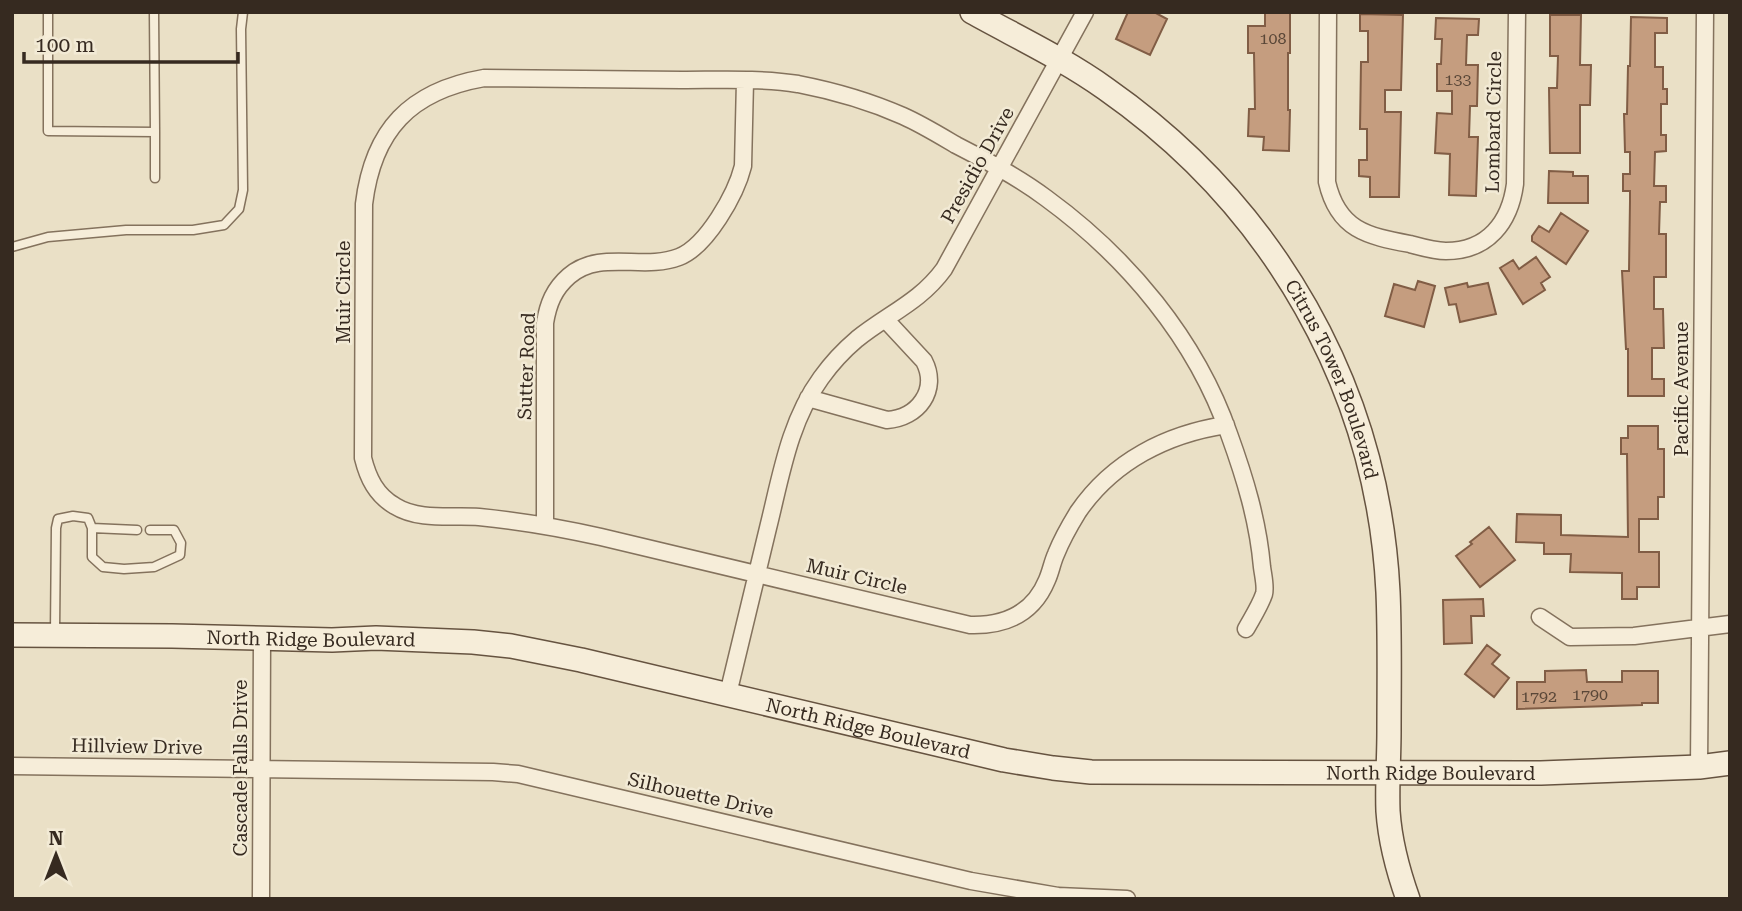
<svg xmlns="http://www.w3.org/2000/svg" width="1742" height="911" font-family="'Roboto Serif',serif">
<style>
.building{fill:#c59d7f;stroke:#815d45;stroke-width:2}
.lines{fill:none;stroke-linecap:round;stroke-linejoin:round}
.lane-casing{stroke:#84725d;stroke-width:11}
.street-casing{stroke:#84725d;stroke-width:19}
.secondary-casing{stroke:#665340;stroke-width:26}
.lane{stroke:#f6edd9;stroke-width:8}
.street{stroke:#f6edd9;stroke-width:16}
.secondary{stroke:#f6edd9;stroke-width:23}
.labels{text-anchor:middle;stroke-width:5;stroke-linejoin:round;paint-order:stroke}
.number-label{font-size:16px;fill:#5a4738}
.street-label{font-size:19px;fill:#362a20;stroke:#f2ead5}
</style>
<rect width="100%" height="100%" fill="#eae0c6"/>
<!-- building -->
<path class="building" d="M 1128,12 L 1154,12 L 1167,19 L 1150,55 L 1116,39 Z
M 1265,12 L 1290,12 L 1290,53 L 1288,53 L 1288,110 L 1290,110 L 1289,151 L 1263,150 L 1264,137 L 1248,136 L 1249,109 L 1255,109 L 1254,53 L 1248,53 L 1248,26 L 1265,26 Z
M 1360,14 L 1403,15 L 1401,90 L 1385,90 L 1385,112 L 1401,112 L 1399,197 L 1370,197 L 1370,177 L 1359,176 L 1359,160 L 1367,160 L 1367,129 L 1360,129 L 1361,62 L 1368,62 L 1368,31 L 1360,31 Z
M 1550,15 L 1581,15 L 1580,65 L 1591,65 L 1590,105 L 1580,105 L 1580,153 L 1550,153 L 1549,88 L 1557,88 L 1558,56 L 1550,56 Z
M 1631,17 L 1667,18 L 1667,33 L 1655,33 L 1655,67 L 1663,67 L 1663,89 L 1667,89 L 1667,104 L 1661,104 L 1661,135 L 1666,135 L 1666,151 L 1655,152 L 1654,186 L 1666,186 L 1666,202 L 1660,202 L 1659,234 L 1666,234 L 1666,277 L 1654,277 L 1654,309 L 1663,309 L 1664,348 L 1652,348 L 1652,379 L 1664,379 L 1664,396 L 1628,396 L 1628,349 L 1626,349 L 1622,271 L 1629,271 L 1630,201 L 1630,191 L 1623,191 L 1623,174 L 1630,174 L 1630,152 L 1625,152 L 1624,114 L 1627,114 L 1628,66 L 1630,66 Z
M 1436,18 L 1479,19 L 1478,35 L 1467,35 L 1466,65 L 1478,65 L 1477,106 L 1470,106 L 1469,137 L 1478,137 L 1476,196 L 1449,195 L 1450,154 L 1435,153 L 1437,113 L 1452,114 L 1452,91 L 1437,91 L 1437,64 L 1441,64 L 1442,39 L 1435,39 Z
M 1549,171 L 1573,172 L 1573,176 L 1588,176 L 1588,203 L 1548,203 Z
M 1561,213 L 1588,231 L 1566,264 L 1532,241 L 1532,236 L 1539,226 L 1549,232 Z
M 1536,257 L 1550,277 L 1541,283 L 1545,290 L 1523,304 L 1500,268 L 1513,260 L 1519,269 Z
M 1418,281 L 1435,286 L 1424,327 L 1385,316 L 1394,284 L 1415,290 Z
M 1467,283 L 1468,287 L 1488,283 L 1496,314 L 1460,322 L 1456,304 L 1449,305 L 1445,288 Z
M 1628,426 L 1658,426 L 1658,449 L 1664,449 L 1664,497 L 1658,497 L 1658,519 L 1639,519 L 1639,552 L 1659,552 L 1659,587 L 1637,587 L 1637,599 L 1622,599 L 1622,573 L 1570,572 L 1571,554 L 1544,554 L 1544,543 L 1516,542 L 1517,514 L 1561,515 L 1561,535 L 1628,537 L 1627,454 L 1621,454 L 1621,438 L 1628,438 Z
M 1489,527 L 1515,560 L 1480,587 L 1456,556 L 1472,544 L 1470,542 Z
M 1483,599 L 1484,616 L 1471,616 L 1472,643 L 1444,644 L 1443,600 Z
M 1487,645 L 1500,655 L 1492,664 L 1509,678 L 1494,697 L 1465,674 Z
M 1586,670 L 1587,682 L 1622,682 L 1622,671 L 1658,671 L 1658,703 L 1642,703 L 1642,705 L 1517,709 L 1517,682 L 1545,682 L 1545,671 Z"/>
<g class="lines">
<defs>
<path id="lane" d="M 48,12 L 48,131 L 155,132 L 154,12
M 155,132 L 155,178
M 12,247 L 48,237 L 126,230 L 193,230 L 224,225 L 239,209 L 243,190 L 241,29 L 243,12
M 137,530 L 92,528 L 92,557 L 103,567 L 124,569 L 154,567 L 180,555 L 181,543 L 174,530 L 150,530
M 55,632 L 56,528 L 58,519 L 73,516 L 88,518 L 92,528"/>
<path id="street" d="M 1328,12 L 1327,182 C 1338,230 1367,236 1410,244 C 1421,247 1434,251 1446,251 C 1488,251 1510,222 1515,184 L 1517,12
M 808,398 L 887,420 C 918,418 939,390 924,361 L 885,319
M 1226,425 C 1167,434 1113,461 1078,512 C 1070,525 1062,539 1056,554 C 1052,563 1051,571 1047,580 C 1033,614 1005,626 970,625 L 601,537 C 561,528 520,521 479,517 C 452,515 419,521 395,506 C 376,495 368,478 363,458 L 364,204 C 373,130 410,91 484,78 C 550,79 616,79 682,80 C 720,80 760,78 798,84 C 834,91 869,101 903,116 C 921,124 939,135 956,145 C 987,161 1018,177 1046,198 C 1127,257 1196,339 1229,434 C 1245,478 1258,521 1262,567 C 1263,575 1266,587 1264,594 C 1260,606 1252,618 1246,629
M 545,525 L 545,323 C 548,304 554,289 569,276 C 600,249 643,271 679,257 C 707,246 736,194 743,166 L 745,81
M 1540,617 L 1570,637 L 1634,636 L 1730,624
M 728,694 C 741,639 755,583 768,528 C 781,476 789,422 821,378 C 831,364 844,350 857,339 C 888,314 920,302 944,269 L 1085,12
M 12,766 L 493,772 L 518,774 L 971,881 L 1058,896 L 1127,899
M 1699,767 L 1705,12
M 261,899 L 262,637"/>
<g id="secondary">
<path id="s1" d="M 972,12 C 1017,37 1064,59 1106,89 C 1273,206 1378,387 1388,592 C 1390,638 1389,684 1389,731 C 1389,757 1387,784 1388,811 C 1390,841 1398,871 1408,899"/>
<path id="s2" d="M 12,635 L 172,636 L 332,640 L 376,638 L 473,642 L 511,646 L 581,660 L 1004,760 L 1053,768 L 1091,772 L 1541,773 L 1699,767 L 1730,763"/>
</g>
</defs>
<!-- lane casing -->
<use href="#lane" class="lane-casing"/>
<!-- street casing -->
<use href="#street" class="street-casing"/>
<!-- secondary casing -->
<use href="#secondary" class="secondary-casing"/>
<!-- lane -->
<use href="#lane" class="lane"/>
<!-- street -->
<use href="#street" class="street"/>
<!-- secondary -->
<use href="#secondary" class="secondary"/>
</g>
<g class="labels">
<!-- number labels -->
<g class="number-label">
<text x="1273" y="44">108</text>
<text x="1458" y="85">133</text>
<text x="1590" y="700">1790</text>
<text x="1539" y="702">1792</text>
</g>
<!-- street labels -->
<g class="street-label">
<text transform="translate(1493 122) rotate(-89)" y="7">Lombard Circle</text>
<text transform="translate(977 165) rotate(-61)" y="7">Presidio Drive</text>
<text transform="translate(343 292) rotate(-90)" y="7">Muir Circle</text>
<text transform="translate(526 366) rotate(-88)" y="7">Sutter Road</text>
<text dy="7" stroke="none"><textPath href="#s1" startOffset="530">Citrus Tower Boulevard</textPath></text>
<text transform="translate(1681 389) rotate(-90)" y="7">Pacific Avenue</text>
<text transform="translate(857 576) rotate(13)" y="7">Muir Circle</text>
<text dy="7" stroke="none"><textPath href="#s2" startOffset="299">North Ridge Boulevard</textPath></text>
<text dy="7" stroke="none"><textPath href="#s2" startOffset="866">North Ridge Boulevard</textPath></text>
<text transform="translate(137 746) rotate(1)" y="7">Hillview Drive</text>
<text transform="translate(240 768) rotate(-90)" y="7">Cascade Falls Drive</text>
<text dy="7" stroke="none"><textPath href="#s2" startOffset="1433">North Ridge Boulevard</textPath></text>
<text transform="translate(701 795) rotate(13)" y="7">Silhouette Drive</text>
</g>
</g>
<!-- border -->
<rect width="1742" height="911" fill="none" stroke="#362a20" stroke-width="28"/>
<!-- north arrow -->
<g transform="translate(56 855)" stroke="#f2ead5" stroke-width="5" paint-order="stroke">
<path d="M0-5L12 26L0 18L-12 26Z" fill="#362a20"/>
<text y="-10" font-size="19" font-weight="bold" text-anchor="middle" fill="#362a20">N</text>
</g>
<!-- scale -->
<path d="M24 52v10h214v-10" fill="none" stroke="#362a20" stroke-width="3.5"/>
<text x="35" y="52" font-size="21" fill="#362a20" stroke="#f2ead5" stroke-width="5" paint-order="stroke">100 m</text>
</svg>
